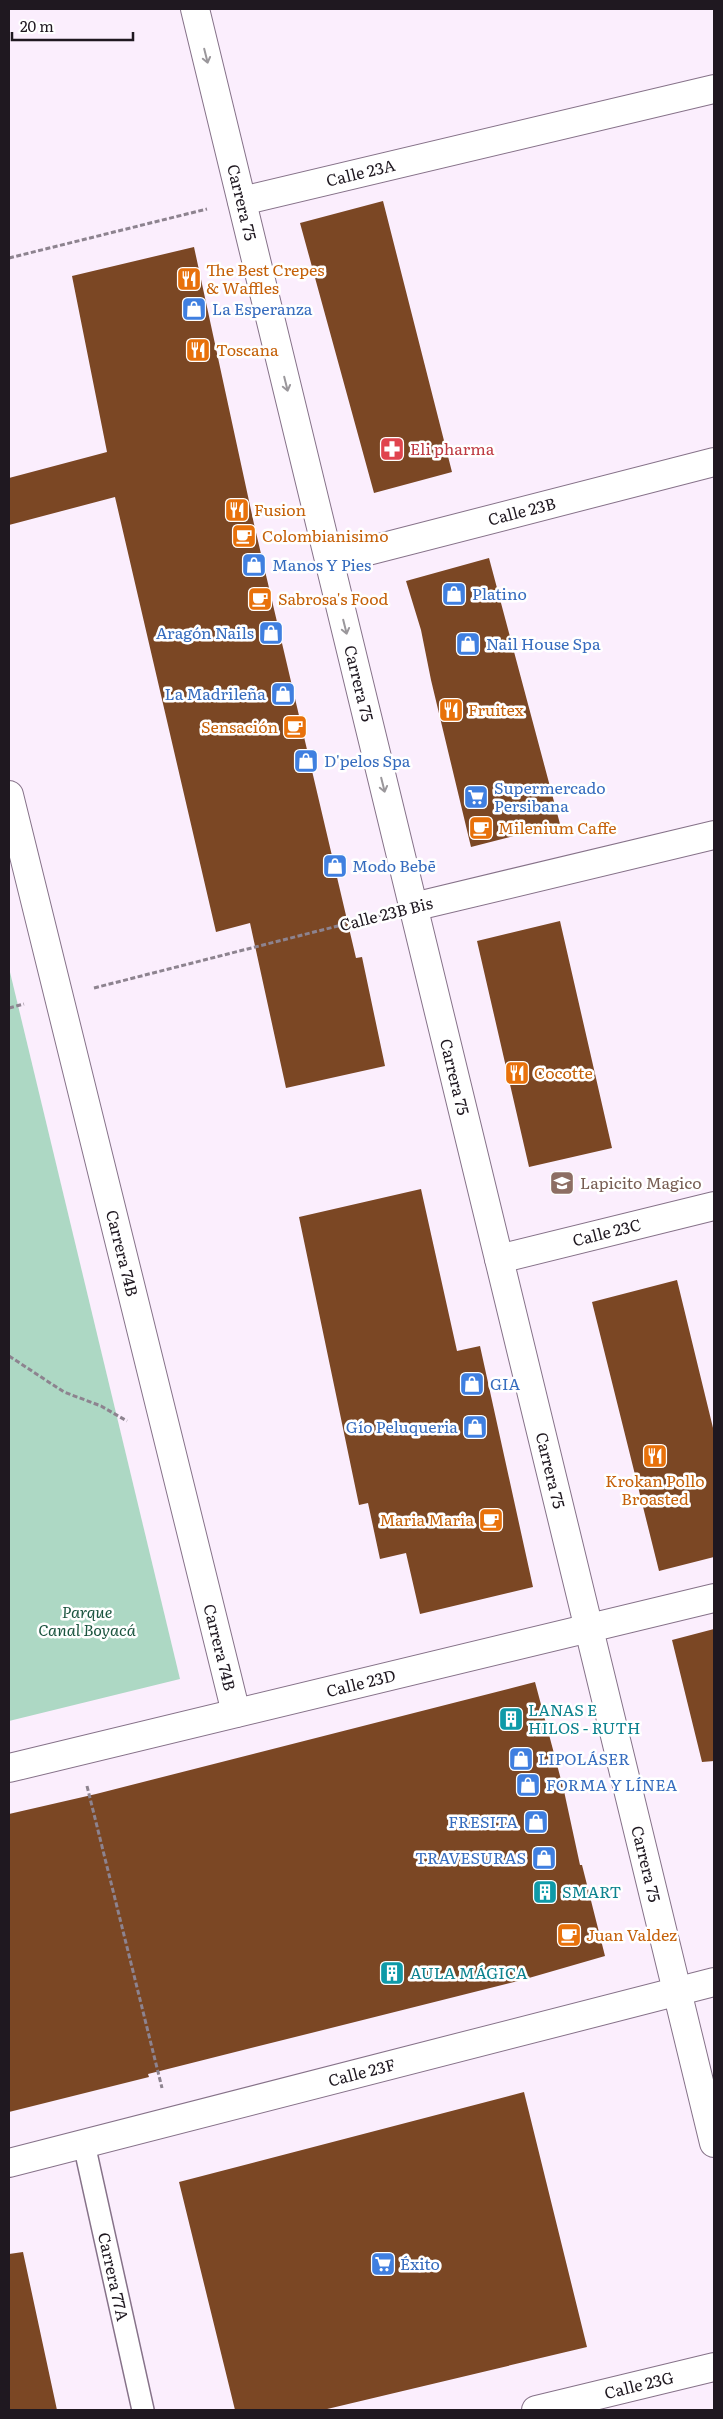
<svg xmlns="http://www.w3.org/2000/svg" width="723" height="2419" font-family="Literata,serif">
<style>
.green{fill:#add8c4}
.building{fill:#7b4724}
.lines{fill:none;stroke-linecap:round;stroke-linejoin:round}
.service-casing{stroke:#867289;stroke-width:24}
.minor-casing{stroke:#867289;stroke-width:30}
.tertiary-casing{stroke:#867289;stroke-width:30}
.path{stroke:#8d838f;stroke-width:3;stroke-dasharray:5 2.5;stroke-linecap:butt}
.service{stroke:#fff;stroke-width:21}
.minor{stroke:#fff;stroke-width:28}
.tertiary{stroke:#fff;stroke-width:28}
.oneway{stroke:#9a979b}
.labels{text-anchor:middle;stroke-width:5;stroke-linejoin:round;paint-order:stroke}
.street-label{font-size:16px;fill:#1f1820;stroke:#fff}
.food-label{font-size:16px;fill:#c56008;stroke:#fff;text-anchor:start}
.shop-label{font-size:16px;fill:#366cbe;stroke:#fff;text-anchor:start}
.health-label{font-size:16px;fill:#be3a42;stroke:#fff;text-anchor:start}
.education-label{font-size:16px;fill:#785e54;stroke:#fff;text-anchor:start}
.park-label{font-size:16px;font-style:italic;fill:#1b543f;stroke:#fff}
.culture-label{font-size:16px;fill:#0d838f;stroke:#fff;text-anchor:start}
</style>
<rect width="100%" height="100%" fill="#fbeefd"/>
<!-- green -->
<path class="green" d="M 9,968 L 180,1679 L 9,1721 Z"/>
<!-- building -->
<path class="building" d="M 383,201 L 452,472 L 374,493 L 300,223 Z
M 194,247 L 254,524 L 356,958 L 362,957 L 385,1066 L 286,1088 L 250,923 L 216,932 L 115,497 L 9,525 L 9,478 L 107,452 L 72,276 Z
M 489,558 L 560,824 L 471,847 L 431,680 L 421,630 L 406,581 Z
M 560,921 L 612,1148 L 529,1167 L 477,941 Z
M 421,1189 L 457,1351 L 480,1346 L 533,1587 L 420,1614 L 406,1553 L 380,1559 L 368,1503 L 359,1505 L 299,1217 Z
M 677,1280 L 714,1432 L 714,1557 L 659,1571 L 592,1302 Z
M 714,1629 L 714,1761 L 702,1762 L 672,1640 Z
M 535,1682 L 564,1791 L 580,1865 L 582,1865 L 605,1956 L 522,1980 L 148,2074 L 149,2077 L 9,2112 L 9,1814 L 96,1794 Z
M 524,2092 L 587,2347 L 323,2410 L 235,2410 L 179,2182 Z
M 23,2252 L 57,2410 L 9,2410 L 9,2254 Z"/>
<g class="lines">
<defs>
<g id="service">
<path id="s1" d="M 84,2144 L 143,2410"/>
</g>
<g id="minor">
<path id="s2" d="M 242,201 L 714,89"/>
<path id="s3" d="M 329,561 L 714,462"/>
<path id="s4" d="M 9,795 L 236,1713"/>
<path d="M 413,907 L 714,835"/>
<path id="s5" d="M 499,1259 L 714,1206"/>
<path id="s6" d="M 9,1768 L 714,1598"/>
<path id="s7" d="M 9,2163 L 714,1982"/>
<path id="s8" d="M 536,2410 L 714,2367"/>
</g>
<g id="tertiary">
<path id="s9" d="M 195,9 L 714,2143"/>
</g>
</defs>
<!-- service casing -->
<use href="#service" class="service-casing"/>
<!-- minor casing -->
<use href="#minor" class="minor-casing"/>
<!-- tertiary casing -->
<use href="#tertiary" class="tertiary-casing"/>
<!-- path -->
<path class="path" d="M 9,258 L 207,209
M 94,988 L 381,915
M 9,1008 L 24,1004
M 9,1356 L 64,1392 L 101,1406 L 127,1421
M 87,1786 L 162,2088"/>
<!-- service -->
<use href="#service" class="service"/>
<!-- minor -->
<use href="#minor" class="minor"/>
<!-- tertiary -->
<use href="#tertiary" class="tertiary"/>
</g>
<!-- one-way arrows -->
<defs><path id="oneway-shaft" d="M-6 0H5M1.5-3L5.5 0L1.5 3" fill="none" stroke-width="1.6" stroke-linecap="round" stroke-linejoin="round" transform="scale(1.25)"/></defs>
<g class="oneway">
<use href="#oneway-shaft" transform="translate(206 56) rotate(76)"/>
<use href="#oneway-shaft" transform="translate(286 384) rotate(76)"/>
<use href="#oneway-shaft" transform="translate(345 627) rotate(76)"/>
<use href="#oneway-shaft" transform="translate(383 785) rotate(76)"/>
</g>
<!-- icons -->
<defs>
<symbol id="restaurant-square" viewBox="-11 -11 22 22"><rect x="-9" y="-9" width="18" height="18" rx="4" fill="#e8710a" stroke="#fff"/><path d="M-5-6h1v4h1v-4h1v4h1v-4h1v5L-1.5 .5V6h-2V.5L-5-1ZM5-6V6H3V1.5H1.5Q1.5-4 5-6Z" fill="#fff"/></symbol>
<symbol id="shop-square" viewBox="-11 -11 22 22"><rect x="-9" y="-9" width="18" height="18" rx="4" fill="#3f7fe0" stroke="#fff"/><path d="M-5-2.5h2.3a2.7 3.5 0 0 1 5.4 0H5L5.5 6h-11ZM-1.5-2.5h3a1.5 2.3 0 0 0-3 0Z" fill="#fff"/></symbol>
<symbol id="pharmacy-square" viewBox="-11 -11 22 22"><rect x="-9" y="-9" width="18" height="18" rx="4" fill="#e0444e" stroke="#fff"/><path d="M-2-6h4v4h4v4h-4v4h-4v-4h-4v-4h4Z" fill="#fff"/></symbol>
<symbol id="cafe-square" viewBox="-11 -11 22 22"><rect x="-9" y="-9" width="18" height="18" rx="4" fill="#e8710a" stroke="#fff"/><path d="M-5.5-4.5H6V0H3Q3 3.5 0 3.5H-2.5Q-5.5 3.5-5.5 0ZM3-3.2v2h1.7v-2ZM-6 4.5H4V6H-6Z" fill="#fff"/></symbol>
<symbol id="supermarket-square" viewBox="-11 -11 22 22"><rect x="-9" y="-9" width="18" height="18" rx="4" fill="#3f7fe0" stroke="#fff"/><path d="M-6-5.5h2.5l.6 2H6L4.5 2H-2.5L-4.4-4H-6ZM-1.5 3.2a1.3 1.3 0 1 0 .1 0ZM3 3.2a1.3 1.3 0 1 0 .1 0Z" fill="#fff"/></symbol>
<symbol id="school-square" viewBox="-11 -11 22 22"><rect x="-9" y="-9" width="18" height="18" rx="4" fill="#8d6e63" stroke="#fff"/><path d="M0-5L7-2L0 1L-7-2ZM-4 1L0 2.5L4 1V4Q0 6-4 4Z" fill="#fff"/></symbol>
<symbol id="building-square" viewBox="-11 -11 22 22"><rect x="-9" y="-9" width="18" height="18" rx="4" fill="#0f9aa8" stroke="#fff"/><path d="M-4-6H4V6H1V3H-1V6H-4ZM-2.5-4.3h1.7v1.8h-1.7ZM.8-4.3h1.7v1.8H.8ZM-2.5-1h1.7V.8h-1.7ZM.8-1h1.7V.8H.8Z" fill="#fff"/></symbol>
</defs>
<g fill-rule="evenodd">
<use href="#restaurant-square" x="175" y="265" width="28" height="28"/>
<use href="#shop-square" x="180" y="295" width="28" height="28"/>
<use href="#restaurant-square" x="184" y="336" width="28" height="28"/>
<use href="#pharmacy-square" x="378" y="435" width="28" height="28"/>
<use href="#restaurant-square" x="223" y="496" width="28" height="28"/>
<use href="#cafe-square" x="230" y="522" width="28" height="28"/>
<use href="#shop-square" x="240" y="551" width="28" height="28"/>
<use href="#shop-square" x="440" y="580" width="28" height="28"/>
<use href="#cafe-square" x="246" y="585" width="28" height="28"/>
<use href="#shop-square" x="257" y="619" width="28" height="28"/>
<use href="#shop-square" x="454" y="630" width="28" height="28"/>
<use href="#shop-square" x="269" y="680" width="28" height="28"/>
<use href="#restaurant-square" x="437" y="696" width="28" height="28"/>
<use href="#cafe-square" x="281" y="713" width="28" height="28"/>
<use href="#shop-square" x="292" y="747" width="28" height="28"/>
<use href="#supermarket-square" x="462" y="783" width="28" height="28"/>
<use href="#cafe-square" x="467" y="814" width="28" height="28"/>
<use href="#shop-square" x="321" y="852" width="28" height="28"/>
<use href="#restaurant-square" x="503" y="1059" width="28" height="28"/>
<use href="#school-square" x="548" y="1169" width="28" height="28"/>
<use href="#shop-square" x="458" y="1370" width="28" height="28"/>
<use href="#shop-square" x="461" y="1413" width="28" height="28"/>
<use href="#restaurant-square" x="641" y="1442" width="28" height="28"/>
<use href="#cafe-square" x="477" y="1506" width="28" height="28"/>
<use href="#building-square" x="497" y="1705" width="28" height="28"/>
<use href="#shop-square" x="507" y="1745" width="28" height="28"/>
<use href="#shop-square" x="514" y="1771" width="28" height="28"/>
<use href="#shop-square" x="522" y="1808" width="28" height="28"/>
<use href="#shop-square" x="530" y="1844" width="28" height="28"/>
<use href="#building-square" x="531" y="1878" width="28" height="28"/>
<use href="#cafe-square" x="555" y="1921" width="28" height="28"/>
<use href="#building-square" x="378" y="1959" width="28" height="28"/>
<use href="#supermarket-square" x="369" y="2250" width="28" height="28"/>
</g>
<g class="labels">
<!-- street labels -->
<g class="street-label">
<text dy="6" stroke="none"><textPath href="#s2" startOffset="122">Calle 23A</textPath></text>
<text dy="6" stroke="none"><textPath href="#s9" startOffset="199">Carrera 75</textPath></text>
<text dy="6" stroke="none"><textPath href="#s3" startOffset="199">Calle 23B</textPath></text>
<text dy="6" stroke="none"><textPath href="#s9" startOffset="694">Carrera 75</textPath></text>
<text transform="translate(386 914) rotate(-14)" y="6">Calle 23B Bis</text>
<text dy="6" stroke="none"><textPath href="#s9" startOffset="1099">Carrera 75</textPath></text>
<text dy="6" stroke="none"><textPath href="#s5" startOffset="111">Calle 23C</textPath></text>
<text dy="6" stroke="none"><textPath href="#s4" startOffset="472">Carrera 74B</textPath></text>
<text dy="6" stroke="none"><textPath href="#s9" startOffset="1504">Carrera 75</textPath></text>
<text dy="6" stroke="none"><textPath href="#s4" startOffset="878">Carrera 74B</textPath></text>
<text dy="6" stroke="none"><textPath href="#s6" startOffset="362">Calle 23D</textPath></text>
<text dy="6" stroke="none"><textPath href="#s9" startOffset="1909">Carrera 75</textPath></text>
<text dy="6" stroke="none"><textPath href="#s7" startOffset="364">Calle 23F</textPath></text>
<text dy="6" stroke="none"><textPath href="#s1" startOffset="136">Carrera 77A</textPath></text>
<text dy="6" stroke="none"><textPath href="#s8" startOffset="106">Calle 23G</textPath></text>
</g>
<!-- food labels -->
<g class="food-label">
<text x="206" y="276">The Best Crepes<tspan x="206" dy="18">&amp; Waffles</tspan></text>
<text x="216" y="356">Toscana</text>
<text x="254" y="516">Fusion</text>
<text x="262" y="542">Colombianisimo</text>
<text x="278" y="605">Sabrosa's Food</text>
<text x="468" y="716">Fruitex</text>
<text x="278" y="733" text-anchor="end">Sensación</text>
<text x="498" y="834">Milenium Caffe</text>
<text x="534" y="1079">Cocotte</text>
<text x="655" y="1487" text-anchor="middle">Krokan Pollo<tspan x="655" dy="18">Broasted</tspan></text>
<text x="474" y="1526" text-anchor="end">Maria Maria</text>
<text x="586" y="1941">Juan Valdez</text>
</g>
<!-- shop labels -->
<g class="shop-label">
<text x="212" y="315">La Esperanza</text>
<text x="272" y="571">Manos Y Pies</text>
<text x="472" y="600">Platino</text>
<text x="254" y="639" text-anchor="end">Aragón Nails</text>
<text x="486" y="650">Nail House Spa</text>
<text x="266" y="700" text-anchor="end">La Madrileña</text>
<text x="324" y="767">D'pelos Spa</text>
<text x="494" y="794">Supermercado<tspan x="494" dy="18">Persibana</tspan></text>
<text x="352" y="872">Modo Bebē</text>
<text x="490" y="1390">GIA</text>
<text x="458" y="1433" text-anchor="end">Gío Peluqueria</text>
<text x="538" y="1765">LIPOLÁSER</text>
<text x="546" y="1791">FORMA Y LÍNEA</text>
<text x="518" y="1828" text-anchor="end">FRESITA</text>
<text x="526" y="1864" text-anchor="end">TRAVESURAS</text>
<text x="400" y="2270">Éxito</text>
</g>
<!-- health labels -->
<g class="health-label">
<text x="410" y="455">Eli pharma</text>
</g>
<!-- education labels -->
<g class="education-label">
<text x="580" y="1189">Lapicito Magico</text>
</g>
<!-- park labels -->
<g class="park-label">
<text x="87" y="1618">Parque<tspan x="87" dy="18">Canal Boyacá</tspan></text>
</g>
<!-- culture labels -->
<g class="culture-label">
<text x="528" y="1716">LANAS E<tspan x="528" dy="18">HILOS - RUTH</tspan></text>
<text x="562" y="1898">SMART</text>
<text x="410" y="1979">AULA MÁGICA</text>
</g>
</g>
<!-- border -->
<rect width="723" height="2419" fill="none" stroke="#1f1820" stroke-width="20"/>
<!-- scale -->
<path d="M12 32v8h121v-8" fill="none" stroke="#1f1820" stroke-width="2.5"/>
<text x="20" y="32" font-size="15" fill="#1f1820" stroke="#ffffff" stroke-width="4" paint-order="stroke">20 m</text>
</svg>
